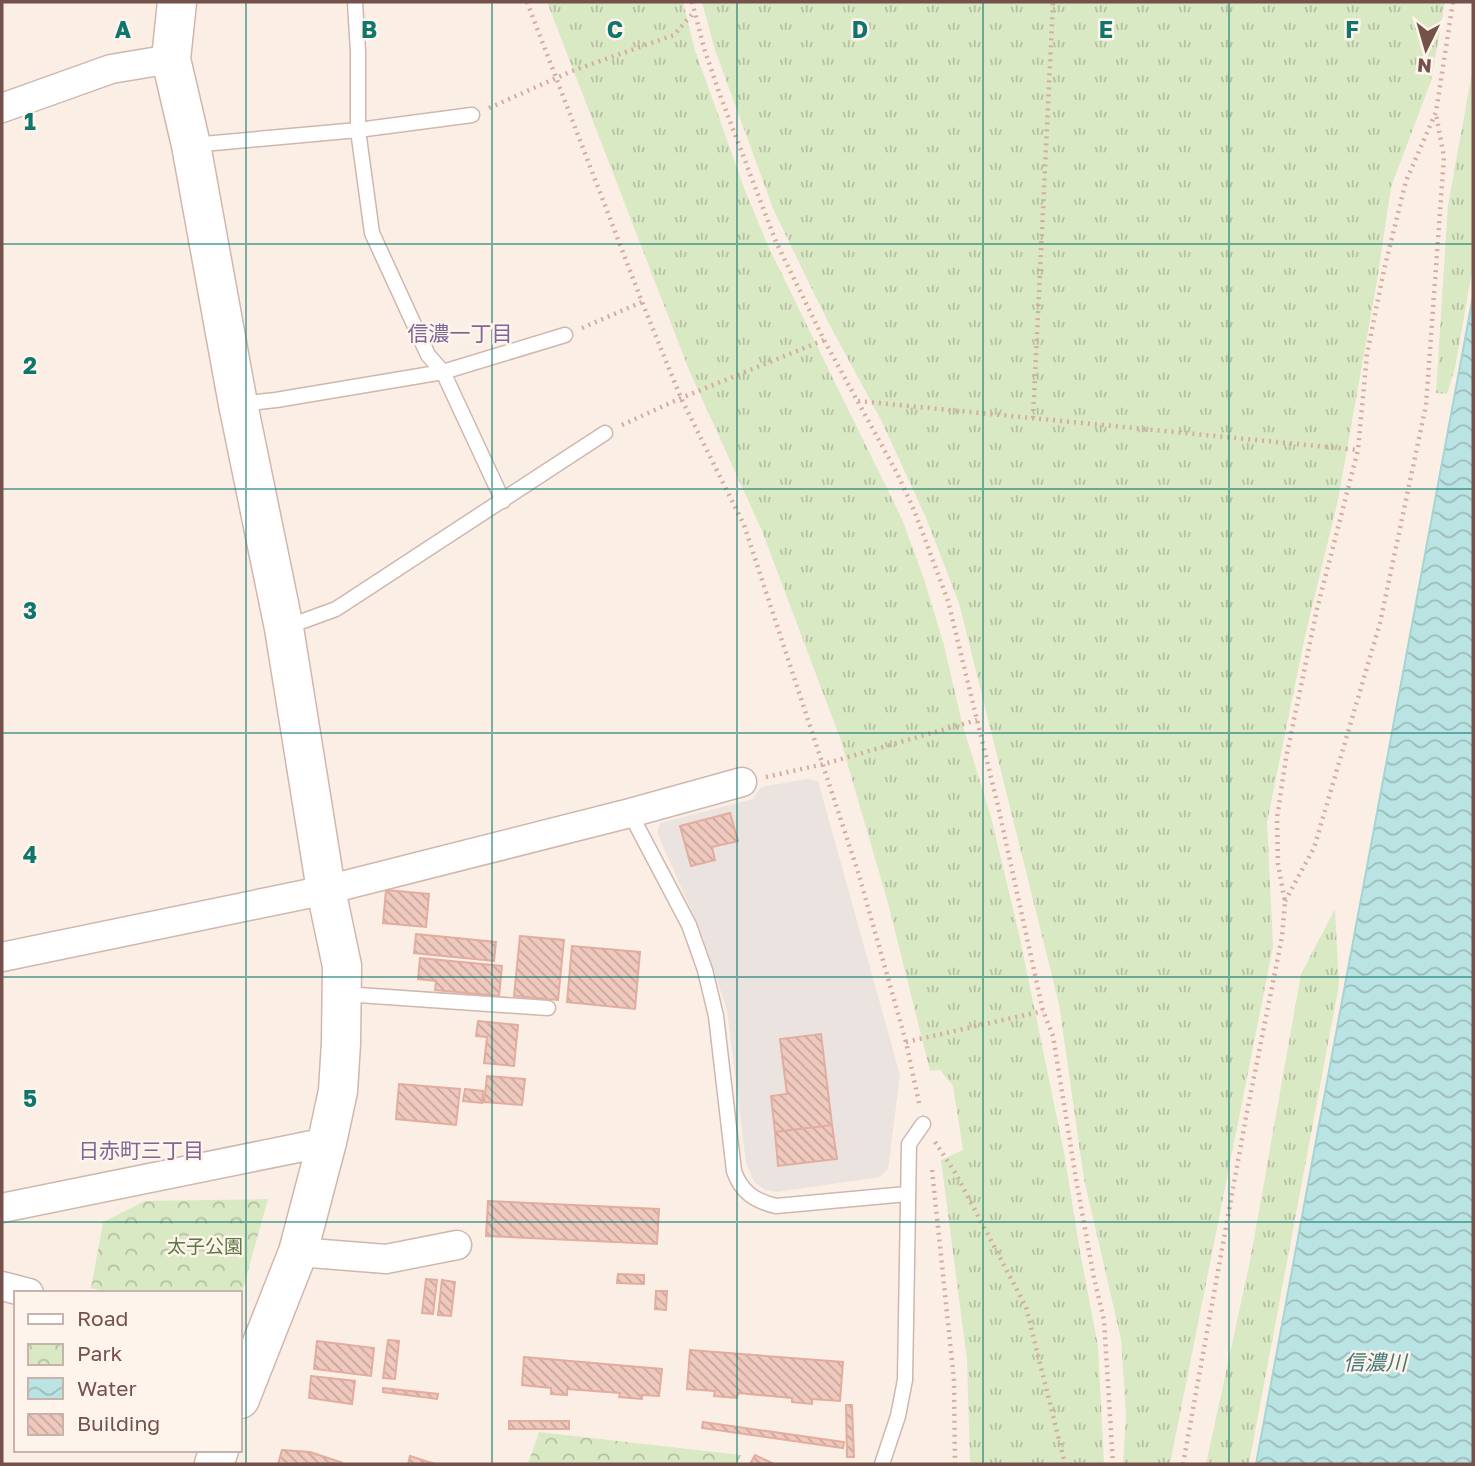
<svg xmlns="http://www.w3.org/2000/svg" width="1475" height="1466" font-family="'Golos Text','Noto Sans JP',sans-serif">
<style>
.industrial{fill:#ebe3df}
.grass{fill:url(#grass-tufts)}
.park{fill:url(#park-crowns)}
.water{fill:url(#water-waves);stroke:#a1d6d5;stroke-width:2}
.building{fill:url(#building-back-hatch);stroke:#e2ad9f;stroke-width:2}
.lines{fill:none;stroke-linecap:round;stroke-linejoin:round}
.lane-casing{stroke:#cfb7af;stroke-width:17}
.street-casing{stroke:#cfb7af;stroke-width:31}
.secondary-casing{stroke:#d2b6ac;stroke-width:41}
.path{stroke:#d5aca1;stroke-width:4.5;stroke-dasharray:2 5;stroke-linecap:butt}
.lane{stroke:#fff;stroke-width:14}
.street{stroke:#fff;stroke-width:28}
.secondary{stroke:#fff;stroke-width:38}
.grid{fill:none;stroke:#0f766e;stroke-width:2;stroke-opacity:0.55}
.labels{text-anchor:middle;stroke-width:5;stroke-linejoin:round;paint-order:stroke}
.park-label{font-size:19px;fill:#5d7943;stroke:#fef4eb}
.neighbourhood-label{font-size:21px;fill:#7e6797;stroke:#fef4eb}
.water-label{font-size:21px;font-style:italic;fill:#407878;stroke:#fef4eb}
.grid-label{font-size:23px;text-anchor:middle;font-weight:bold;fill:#0f766e;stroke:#fef4eb;stroke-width:5;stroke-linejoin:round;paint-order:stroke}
</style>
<defs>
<pattern id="grass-tufts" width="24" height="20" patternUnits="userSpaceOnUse" patternTransform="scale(1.75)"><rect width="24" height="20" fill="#d9e9c4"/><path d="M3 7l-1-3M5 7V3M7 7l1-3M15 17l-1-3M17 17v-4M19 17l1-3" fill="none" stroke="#b5bfa1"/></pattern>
<pattern id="park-crowns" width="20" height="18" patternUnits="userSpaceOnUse" patternTransform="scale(1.75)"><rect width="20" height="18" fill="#d9e9c4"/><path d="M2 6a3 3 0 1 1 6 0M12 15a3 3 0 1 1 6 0" fill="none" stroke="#b5bfa1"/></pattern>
<pattern id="water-waves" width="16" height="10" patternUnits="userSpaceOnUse" patternTransform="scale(1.75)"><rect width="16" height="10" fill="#bae4e3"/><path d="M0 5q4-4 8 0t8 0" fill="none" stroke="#9cbbba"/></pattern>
<pattern id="building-back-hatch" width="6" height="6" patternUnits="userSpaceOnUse" patternTransform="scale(1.75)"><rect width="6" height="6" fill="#f0c9be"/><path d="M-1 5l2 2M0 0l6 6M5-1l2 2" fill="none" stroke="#c7a69c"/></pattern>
</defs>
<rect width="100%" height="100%" fill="#fbefe5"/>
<!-- industrial -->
<path class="industrial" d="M 808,779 L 818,781 L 900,1075 L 888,1169 L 880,1177 L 777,1192 L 765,1190 L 754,1182 L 746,1163 L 727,1010 L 701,932 L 657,833 L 660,823 L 753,799 L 761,787 Z"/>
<!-- grass -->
<path class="grass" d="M 547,2 L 683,2 L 695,50 L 744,188 L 768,246 L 902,519 L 924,579 L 944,645 L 962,723 L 991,817 L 1019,934 L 1064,1152 L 1080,1252 L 1098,1346 L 1104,1464 L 970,1464 L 967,1360 L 941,1160 L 963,1150 L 953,1086 L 940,1070 L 930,1071 L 888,903 L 840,738 L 762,531 L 689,370 Z
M 702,2 L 1445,2 L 1431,81 L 1391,187 L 1377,281 L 1338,500 L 1305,636 L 1267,822 L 1273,947 L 1170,1464 L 1123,1464 L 1126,1415 L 1121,1339 L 1084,1179 L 1059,1004 L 959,603 L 926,518 L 882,422 L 827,320 L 774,211 L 715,50 Z
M 1473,67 L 1473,266 L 1455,368 L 1447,394 L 1436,393 L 1448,205 Z
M 1335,909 L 1339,985 L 1249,1464 L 1206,1464 L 1250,1261 L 1301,974 Z"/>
<!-- park -->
<path class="park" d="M 268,1199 L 240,1299 L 240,1293 L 114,1293 L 91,1288 L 103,1222 L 145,1201 Z
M 539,1432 L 741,1455 L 737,1464 L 528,1464 Z"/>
<!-- water -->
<path class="water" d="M 1473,296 L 1473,1464 L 1256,1464 Z"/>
<!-- building -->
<path class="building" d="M 730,813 L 738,841 L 712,847 L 715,860 L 691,866 L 680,826 Z
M 386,890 L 429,894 L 426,927 L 383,923 Z
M 416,934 L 496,942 L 494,961 L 414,953 Z
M 520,936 L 564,940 L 558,1000 L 514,996 Z
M 572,946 L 640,952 L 635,1009 L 567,1002 Z
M 420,958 L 502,966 L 499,996 L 435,990 L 436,981 L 418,979 Z
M 478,1021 L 518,1025 L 514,1066 L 484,1063 L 487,1037 L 476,1036 Z
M 821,1034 L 832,1125 L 775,1132 L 771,1096 L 787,1094 L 780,1039 Z
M 487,1076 L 525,1079 L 522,1105 L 484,1102 Z
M 399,1084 L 460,1089 L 456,1125 L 396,1119 Z
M 465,1089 L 483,1091 L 482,1103 L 463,1101 Z
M 832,1125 L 837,1159 L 778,1166 L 775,1132 Z
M 488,1201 L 659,1209 L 657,1244 L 486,1236 Z
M 618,1274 L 644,1275 L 644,1284 L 617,1283 Z
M 426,1279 L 437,1280 L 433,1314 L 422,1313 Z
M 442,1280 L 455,1282 L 451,1316 L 438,1315 Z
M 656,1291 L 667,1291 L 666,1310 L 655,1309 Z
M 388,1340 L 399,1341 L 395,1379 L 383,1378 Z
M 317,1341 L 374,1348 L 371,1376 L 314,1369 Z
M 690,1350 L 843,1362 L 840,1401 L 812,1399 L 812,1404 L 792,1402 L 792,1398 L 738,1393 L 737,1398 L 714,1396 L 715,1391 L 687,1389 Z
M 524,1357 L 662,1369 L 659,1396 L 642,1395 L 642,1399 L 619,1397 L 620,1393 L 567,1389 L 567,1395 L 551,1394 L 551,1388 L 522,1385 Z
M 311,1376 L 355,1381 L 352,1404 L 309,1398 Z
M 383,1388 L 438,1394 L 437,1399 L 383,1392 Z
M 846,1405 L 852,1405 L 854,1457 L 847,1457 Z
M 509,1421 L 569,1421 L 569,1429 L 509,1429 Z
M 703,1422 L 844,1442 L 843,1448 L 702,1428 Z
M 282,1450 L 310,1452 L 343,1463 L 278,1464 Z
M 755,1455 L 774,1464 L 750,1464 Z
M 410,1456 L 435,1464 L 408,1464 Z"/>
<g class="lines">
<defs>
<path id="lane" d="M 355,2 L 358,52 L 358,130 L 372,233 L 428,355 L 443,372 L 503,501
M 192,145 L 358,130 L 472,115
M 239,404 L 276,400 L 443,372 L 565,335
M 284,628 L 336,609 L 605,433
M 630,813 L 689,925 L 705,970 L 716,1016 L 734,1171 C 741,1192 755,1201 776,1206 L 907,1194
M 344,994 L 548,1008
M 882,1464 L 898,1416 L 905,1380 L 909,1144 L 923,1124"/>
<path id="street" d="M 2,108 L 111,69 L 171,59
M 2,957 L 326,890 L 630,813 L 742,782
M 2,1208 L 327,1142
M 298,1252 L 386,1259 L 457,1245
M 2,1286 L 29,1293"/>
<path id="secondary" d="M 177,2 L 171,59 L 191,145 L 238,404 L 284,628 L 326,890 L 342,966 L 341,1043 L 338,1091 L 327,1142 L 298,1252 L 240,1399
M 214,1464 L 219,1450"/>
</defs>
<!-- lane casing -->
<use href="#lane" class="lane-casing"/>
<!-- street casing -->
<use href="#street" class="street-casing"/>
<!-- secondary casing -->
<use href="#secondary" class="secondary-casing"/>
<!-- path -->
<path class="path" d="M 527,2 L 642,302 L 681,398 L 744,525 L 859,875 L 906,1042 L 919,1103
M 692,2 L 704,48 L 720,95 L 776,242 L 824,340 L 897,473 L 914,510 L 948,601 L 998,806 L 1043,1011 L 1053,1036 L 1076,1179 L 1094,1278 L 1104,1320 L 1113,1464
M 489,108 L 572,71 L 674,35 L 694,12
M 582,328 L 642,302
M 858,401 L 1358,450
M 1033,418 L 1053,2
M 622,425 L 681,398 L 824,340
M 766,777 L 824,764 L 977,720
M 1285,901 L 1314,848 L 1380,623 L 1426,405 L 1444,157 L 1436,114
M 906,1042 L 1043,1011
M 935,1142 L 956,1174 L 1026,1307 L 1065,1464
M 932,1170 L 954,1380 L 955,1464
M 1183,1464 L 1246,1117 L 1282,937 L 1285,902 L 1278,864 L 1277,818 L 1286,758 L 1317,609 L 1358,450 L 1367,354 L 1384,270 L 1406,181 L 1436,112 L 1453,2"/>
<!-- lane -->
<use href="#lane" class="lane"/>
<!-- street -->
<use href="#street" class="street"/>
<!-- secondary -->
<use href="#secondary" class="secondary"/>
</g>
<!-- grid -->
<path class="grid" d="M 246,2 L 246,1464M 492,2 L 492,1464M 737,2 L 737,1464M 983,2 L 983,1464M 1229,2 L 1229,1464M 2,244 L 1473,244M 2,489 L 1473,489M 2,733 L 1473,733M 2,977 L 1473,977M 2,1222 L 1473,1222"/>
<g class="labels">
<!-- park labels -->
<g class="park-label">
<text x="205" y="1253">太子公園</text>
</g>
<!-- neighbourhood labels -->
<g class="neighbourhood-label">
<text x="460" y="341">信濃一丁目</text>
<text x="141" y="1158">日赤町三丁目</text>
</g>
<!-- water labels -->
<g class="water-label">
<text x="1375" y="1370">信濃川</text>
</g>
</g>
<g class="grid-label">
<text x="123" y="38">A</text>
<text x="369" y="38">B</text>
<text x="615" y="38">C</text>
<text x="860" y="38">D</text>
<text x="1106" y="38">E</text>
<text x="1352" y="38">F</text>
<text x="30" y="130">1</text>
<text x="30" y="374">2</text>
<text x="30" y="619">3</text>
<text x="30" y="863">4</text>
<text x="30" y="1107">5</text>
</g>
<!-- border -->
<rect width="1475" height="1466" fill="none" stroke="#74524b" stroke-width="7"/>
<!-- legend -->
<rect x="14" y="1291" width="228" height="161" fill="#fef4eb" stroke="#c7b3ab" stroke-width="2"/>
<rect x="28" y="1314" width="35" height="10" fill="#ffffff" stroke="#c7b3ab" stroke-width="2"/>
<text x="77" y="1326" font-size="21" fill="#74524b">Road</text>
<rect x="28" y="1344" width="35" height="21" fill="url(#park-crowns)" stroke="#c7b3ab" stroke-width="2"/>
<text x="77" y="1361" font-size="21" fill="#74524b">Park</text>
<rect x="28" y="1378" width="35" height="21" fill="url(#water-waves)" stroke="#c7b3ab" stroke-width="2"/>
<text x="77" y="1396" font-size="21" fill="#74524b">Water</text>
<rect x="28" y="1414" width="35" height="21" fill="url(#building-back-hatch)" stroke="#c7b3ab" stroke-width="2"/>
<text x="77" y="1431" font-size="21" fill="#74524b">Building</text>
<!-- north arrow -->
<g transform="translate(1426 49) rotate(185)" stroke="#fef4eb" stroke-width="5" paint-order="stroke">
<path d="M0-5L12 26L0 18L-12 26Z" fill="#74524b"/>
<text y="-10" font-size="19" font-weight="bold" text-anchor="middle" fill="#74524b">N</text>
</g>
</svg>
